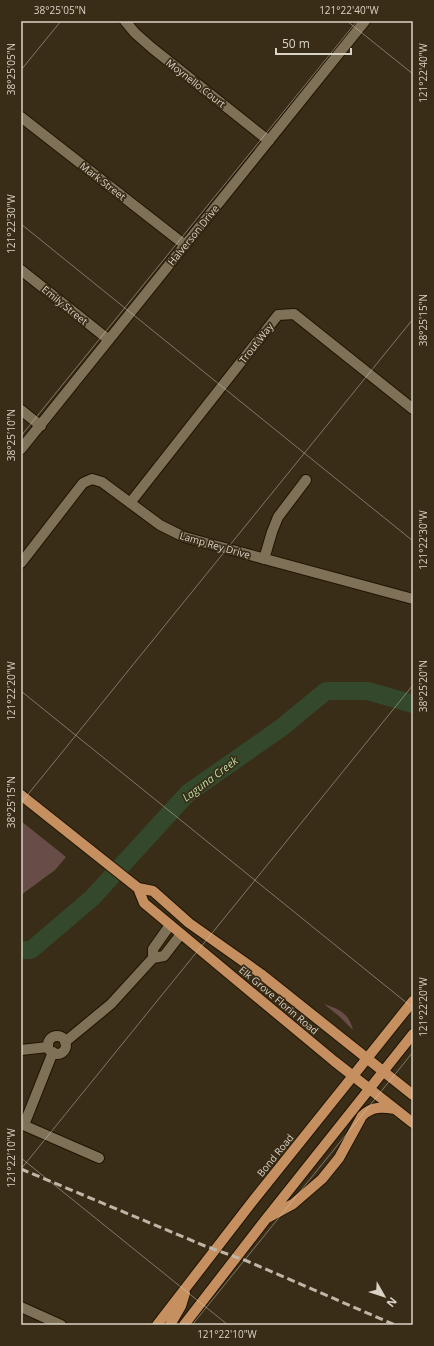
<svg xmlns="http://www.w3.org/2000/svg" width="434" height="1346" font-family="'Open Sans',sans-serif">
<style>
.green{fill:#674c48}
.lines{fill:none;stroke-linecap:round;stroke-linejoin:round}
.river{stroke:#34482b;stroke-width:18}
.minor-casing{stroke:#201501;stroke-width:12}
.major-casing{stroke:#201501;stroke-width:12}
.minor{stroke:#7e7158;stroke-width:10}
.major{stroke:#c68f60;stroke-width:10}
.rail{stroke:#bfb6a8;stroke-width:3;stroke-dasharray:8 4;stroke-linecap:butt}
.ticks{fill:none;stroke:#dad2c5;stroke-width:1;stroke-opacity:0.45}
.labels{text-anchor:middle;stroke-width:3.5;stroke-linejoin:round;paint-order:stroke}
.street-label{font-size:10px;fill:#dad2c5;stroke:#392d17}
.water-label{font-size:11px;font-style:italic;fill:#b7dca5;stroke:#392d17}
.neatline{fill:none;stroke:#dad2c5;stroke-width:1.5}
.ticks-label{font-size:10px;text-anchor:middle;fill:#dad2c5}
</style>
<rect width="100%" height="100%" fill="#392d17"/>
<!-- green -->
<path class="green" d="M 21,821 L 66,857 L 55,870 L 21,895 Z
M 324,1004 C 339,1009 349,1013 353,1030 L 340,1017 Z"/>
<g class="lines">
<!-- river -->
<path class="river" d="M 21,950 L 31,950 L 92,898 L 188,793 L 281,728 L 326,691 L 368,691 L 413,704"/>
<defs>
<path id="minor" d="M 125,21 L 135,33 L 152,48 L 269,141
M 21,117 L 185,245
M 21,270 L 109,340
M 21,410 L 41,426
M 21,449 L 365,21
M 130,503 L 278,315 L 294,314 L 413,409
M 264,559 L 272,532 L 278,517 L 306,480
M 21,563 L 83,483 L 92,479 L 102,482 L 160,525 L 184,537 L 413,599
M 153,958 L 153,949 L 170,925
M48 1045a9 9 0 1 1 18 0a9 9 0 1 1-18 0Z
M 65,1042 L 111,1004 L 153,958 L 164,956 L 181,934
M 21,1050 L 48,1047
M 21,1124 L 99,1158
M 24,1125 L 53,1052
M 21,1307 L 61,1325"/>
<path id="major" d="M 21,795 L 138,888 L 153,891 L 189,923 L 261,974 L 413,1095
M 138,888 L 144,903 L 334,1061 L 413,1123
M 269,1217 L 293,1204 L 322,1179 L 339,1158 L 362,1116 C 372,1106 382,1107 395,1109
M 157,1325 L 252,1202 L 413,1001
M 170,1325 L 181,1306 L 185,1293
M 184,1325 L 266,1219 L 413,1034"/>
</defs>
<!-- minor casing -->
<use href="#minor" class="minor-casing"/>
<!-- major casing -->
<use href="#major" class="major-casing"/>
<!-- minor -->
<use href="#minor" class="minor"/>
<!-- major -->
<use href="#major" class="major"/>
<!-- rail -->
<path class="rail" d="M 21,1169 L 205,1246 L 247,1261 L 395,1325"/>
</g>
<!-- ticks -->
<path class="ticks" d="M 347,21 L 413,74M 21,70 L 61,21M 21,224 L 413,541M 21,436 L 357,21M 21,691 L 413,1008M 21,803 L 413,319M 21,1158 L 228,1325M 21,1169 L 413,685M 192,1325 L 413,1052"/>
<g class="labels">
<!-- street labels -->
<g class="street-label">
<text transform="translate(196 83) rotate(38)" y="4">Moynello Court</text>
<text transform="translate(103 181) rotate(38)" y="4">Mark Street</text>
<text transform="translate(193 235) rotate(-51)" y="4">Halverson Drive</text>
<text transform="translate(65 305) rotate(39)" y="4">Emily Street</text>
<text transform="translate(256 343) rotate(-52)" y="4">Trout Way</text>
<text transform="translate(215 545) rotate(16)" y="4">Lamp Rey Drive</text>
<text transform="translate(279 1000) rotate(40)" y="4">Elk Grove Florin Road</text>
<text transform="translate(275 1155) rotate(-51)" y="4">Bond Road</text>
</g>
<!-- water labels -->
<g class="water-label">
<text transform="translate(210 779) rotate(-37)" y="4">Laguna Creek</text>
</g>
</g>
<!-- border -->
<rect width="434" height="1346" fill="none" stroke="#392d17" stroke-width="44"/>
<!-- north arrow -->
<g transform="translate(384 1296) rotate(129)" stroke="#392d17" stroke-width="3" paint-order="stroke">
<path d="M0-3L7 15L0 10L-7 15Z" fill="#dad2c5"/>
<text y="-6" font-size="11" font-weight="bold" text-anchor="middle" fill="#dad2c5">N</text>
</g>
<!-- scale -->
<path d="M276 48v6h75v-6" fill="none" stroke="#dad2c5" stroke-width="2"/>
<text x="282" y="48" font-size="12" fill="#dad2c5" stroke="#392d17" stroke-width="3" paint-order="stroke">50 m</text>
<rect x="22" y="22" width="390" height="1302" class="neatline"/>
<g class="ticks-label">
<text x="60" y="14">38°25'05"N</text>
<text x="349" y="14">121°22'40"W</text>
<text transform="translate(11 69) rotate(-90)" y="4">38°25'05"N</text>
<text transform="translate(423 73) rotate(-90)" y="4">121°22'40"W</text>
<text transform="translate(11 224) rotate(-90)" y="4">121°22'30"W</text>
<text transform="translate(423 320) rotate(-90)" y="4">38°25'15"N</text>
<text transform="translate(11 435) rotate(-90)" y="4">38°25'10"N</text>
<text transform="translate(423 540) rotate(-90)" y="4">121°22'30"W</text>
<text transform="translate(423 686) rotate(-90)" y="4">38°25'20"N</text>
<text transform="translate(11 691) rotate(-90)" y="4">121°22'20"W</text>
<text transform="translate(11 802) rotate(-90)" y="4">38°25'15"N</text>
<text transform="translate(423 1007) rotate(-90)" y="4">121°22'20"W</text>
<text transform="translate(11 1158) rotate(-90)" y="4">121°22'10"W</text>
<text x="227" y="1338">121°22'10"W</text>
</g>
</svg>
